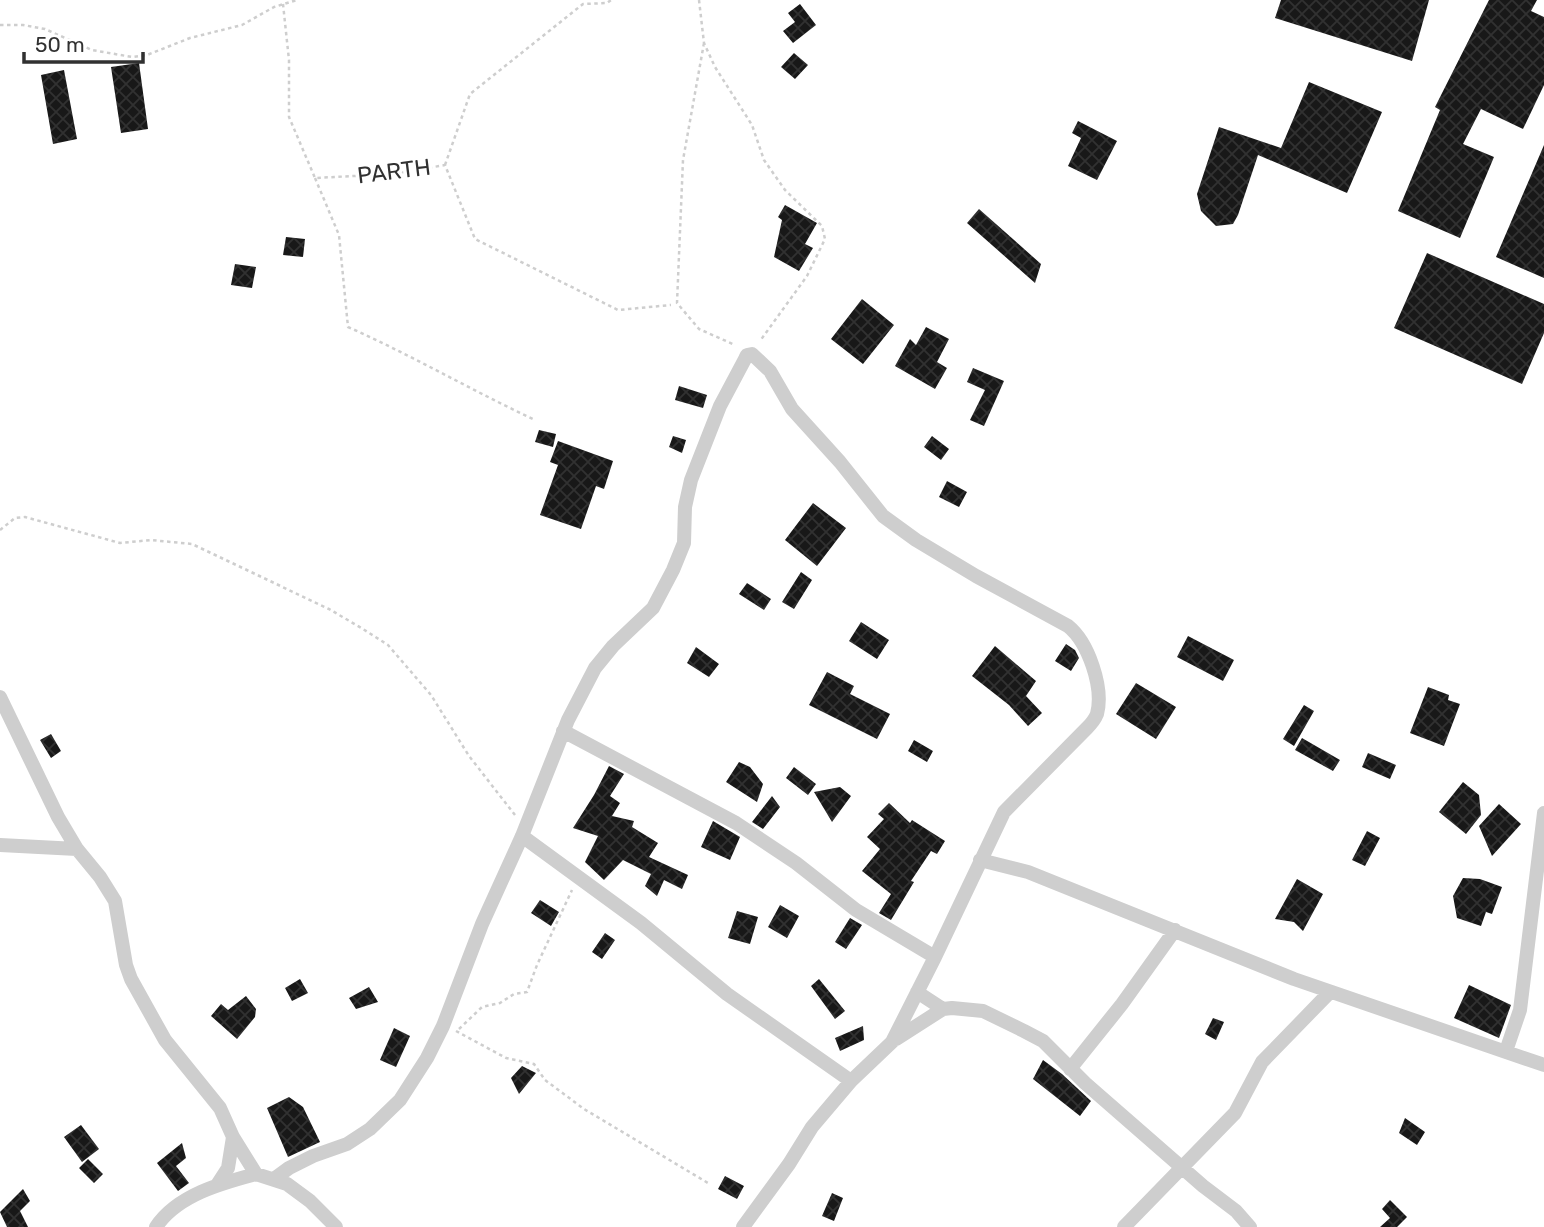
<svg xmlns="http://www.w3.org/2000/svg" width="1544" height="1227" font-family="Rubik,sans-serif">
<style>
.building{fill:url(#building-cross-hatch)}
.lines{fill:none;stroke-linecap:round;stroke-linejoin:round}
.path{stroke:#cecece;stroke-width:2.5;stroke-dasharray:3.5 3.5;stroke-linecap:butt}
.minor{stroke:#cecece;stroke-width:14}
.labels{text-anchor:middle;stroke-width:7;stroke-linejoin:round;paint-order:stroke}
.street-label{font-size:23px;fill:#313131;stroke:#fff}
</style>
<defs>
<pattern id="building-cross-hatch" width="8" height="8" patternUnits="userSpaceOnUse" patternTransform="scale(1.75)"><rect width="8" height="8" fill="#181818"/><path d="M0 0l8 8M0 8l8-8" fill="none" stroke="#313131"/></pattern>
</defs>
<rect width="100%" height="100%" fill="#fff"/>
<!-- building -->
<path class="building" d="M 1281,0 L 1429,0 L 1412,61 L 1275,18 Z
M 1489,0 L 1537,0 L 1531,11 L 1544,17 L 1544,85 L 1523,129 L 1481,109 L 1463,144 L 1494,157 L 1460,238 L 1398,211 L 1440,110 L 1435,107 Z
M 800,4 L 816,25 L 793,43 L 783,31 L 795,22 L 788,13 Z
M 794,53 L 808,65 L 795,79 L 781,67 Z
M 139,63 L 148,129 L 121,133 L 111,67 Z
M 64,70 L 77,139 L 53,144 L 41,75 Z
M 1309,82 L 1382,112 L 1347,193 L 1258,155 L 1238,215 L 1233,224 L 1216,226 L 1201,211 L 1197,194 L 1219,127 L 1281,148 Z
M 1078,121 L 1117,141 L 1097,180 L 1068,166 L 1081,138 L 1072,133 Z
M 1544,145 L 1544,278 L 1496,257 Z
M 785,205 L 817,223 L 805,244 L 813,248 L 799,271 L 774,257 L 782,220 L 778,217 Z
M 979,209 L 1041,264 L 1035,283 L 967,223 Z
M 286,237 L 305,239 L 303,257 L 283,255 Z
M 1427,253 L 1544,304 L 1544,333 L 1522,384 L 1394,328 Z
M 235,264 L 256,267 L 252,288 L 231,285 Z
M 862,299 L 894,325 L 863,364 L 831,339 Z
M 926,327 L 949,339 L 937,362 L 947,368 L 935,389 L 895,366 L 910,339 L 916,345 Z
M 973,368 L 1004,381 L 984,426 L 970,420 L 985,390 L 967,382 Z
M 679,386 L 707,395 L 703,408 L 675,400 Z
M 539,430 L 556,434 L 553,447 L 535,442 Z
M 673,436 L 686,440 L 682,453 L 669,447 Z
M 932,436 L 949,449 L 941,460 L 924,447 Z
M 558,441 L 613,461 L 604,489 L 596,486 L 581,529 L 540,515 L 558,465 L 550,462 Z
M 947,481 L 967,492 L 959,507 L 939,497 Z
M 813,503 L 846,528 L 817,566 L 785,540 Z
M 801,572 L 812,580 L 794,609 L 782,602 Z
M 747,583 L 771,599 L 764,610 L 739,594 Z
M 861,622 L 889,640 L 877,659 L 849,641 Z
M 1188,636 L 1234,660 L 1223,681 L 1177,657 Z
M 1066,644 L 1075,650 L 1079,658 L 1071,671 L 1055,661 Z
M 995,646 L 1036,681 L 1026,696 L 1042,713 L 1028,726 L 1009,705 L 972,676 Z
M 696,647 L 719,664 L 709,677 L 687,663 Z
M 827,672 L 854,686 L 850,694 L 890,714 L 877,739 L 809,705 Z
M 1136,683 L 1176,707 L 1156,739 L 1116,714 Z
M 1428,687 L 1449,695 L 1448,700 L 1460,704 L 1444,746 L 1410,733 Z
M 1304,705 L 1314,711 L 1294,746 L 1283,739 Z
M 51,734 L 61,751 L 51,758 L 40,740 Z
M 1302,738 L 1340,760 L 1333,771 L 1295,750 Z
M 914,740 L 933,751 L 927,762 L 908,751 Z
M 1368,753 L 1396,765 L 1390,779 L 1362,767 Z
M 739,762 L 750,767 L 763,784 L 757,802 L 726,782 Z
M 609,766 L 624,774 L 610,796 L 620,803 L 612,816 L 634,821 L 632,827 L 658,843 L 649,857 L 688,875 L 682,889 L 664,880 L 657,896 L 645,886 L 651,874 L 623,860 L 604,880 L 585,862 L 598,836 L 573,828 L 594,795 Z
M 794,767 L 816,784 L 808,795 L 786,778 Z
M 1463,782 L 1479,795 L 1481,815 L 1466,834 L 1439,812 Z
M 840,787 L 851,796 L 832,822 L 814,792 Z
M 772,796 L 780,807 L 763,829 L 752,822 Z
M 889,803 L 910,823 L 912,820 L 945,841 L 937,854 L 931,851 L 911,881 L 914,882 L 891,920 L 879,913 L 891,894 L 862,871 L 880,849 L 867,837 L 884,819 L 878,814 Z
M 1499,804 L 1521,824 L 1492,856 L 1479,826 Z
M 713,821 L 740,837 L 730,860 L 701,847 Z
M 1367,831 L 1380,838 L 1365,866 L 1352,860 Z
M 1463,878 L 1480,879 L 1502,887 L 1492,914 L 1486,912 L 1481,926 L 1457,918 L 1453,896 Z
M 1297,879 L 1323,894 L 1303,931 L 1294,922 L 1275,919 Z
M 540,900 L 559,912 L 551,926 L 531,913 Z
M 780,905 L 799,916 L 787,938 L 768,927 Z
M 737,911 L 758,917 L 750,944 L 728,938 Z
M 850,918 L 862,925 L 846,949 L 835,942 Z
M 605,933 L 615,940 L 602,959 L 592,952 Z
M 300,979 L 308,993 L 292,1001 L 285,988 Z
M 819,979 L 845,1011 L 835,1019 L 811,986 Z
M 1469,985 L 1511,1005 L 1499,1038 L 1454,1018 Z
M 369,987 L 378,1002 L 356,1009 L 349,998 Z
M 246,996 L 256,1009 L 255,1017 L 237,1039 L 211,1016 L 221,1004 L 228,1010 Z
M 1213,1018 L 1224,1022 L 1216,1040 L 1205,1034 Z
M 863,1026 L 864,1040 L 840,1051 L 835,1038 Z
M 394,1028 L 410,1036 L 396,1067 L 380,1060 Z
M 1043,1060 L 1062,1074 L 1091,1101 L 1080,1116 L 1033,1079 Z
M 522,1066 L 536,1073 L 519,1094 L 511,1078 Z
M 289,1097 L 303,1107 L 320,1142 L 288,1157 L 267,1108 Z
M 1405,1118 L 1425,1132 L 1417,1145 L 1399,1133 Z
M 81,1125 L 99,1149 L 82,1162 L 64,1137 Z
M 182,1143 L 186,1158 L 176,1166 L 189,1183 L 178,1191 L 157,1163 Z
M 88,1159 L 103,1174 L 94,1183 L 79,1168 Z
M 725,1176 L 744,1186 L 737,1199 L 718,1189 Z
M 23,1189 L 30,1201 L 20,1211 L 28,1227 L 7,1227 L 0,1212 Z
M 832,1193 L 843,1198 L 834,1221 L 822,1216 Z
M 1390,1200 L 1407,1217 L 1397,1227 L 1380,1227 L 1390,1218 L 1382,1209 Z"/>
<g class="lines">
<!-- path -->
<path class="path" d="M 699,0 L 704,43 L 715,67 L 752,125 L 764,160 L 785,190 L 822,226 L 825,239 L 807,276 L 760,341
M 283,4 L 289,60 L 289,117 L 315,178 L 393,174 L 445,165 L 475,239 L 618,310 L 671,305
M 0,25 L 23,25 L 45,29 L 92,50 L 132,57 L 147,55 L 190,38 L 242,25 L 274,7 L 297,0
M 704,43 L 683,160 L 677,303 L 699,329 L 735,345
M 445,165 L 470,94 L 583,4 L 607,3 L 611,0
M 315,178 L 339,235 L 348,327 C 411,355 471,390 533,419
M 0,530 L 15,518 L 25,517 L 120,543 L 151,540 L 192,544 L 329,609 L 363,629 L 388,645 L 431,695 L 469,756 L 515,815
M 459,1029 L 482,1007 L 500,1003 L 514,994 L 527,992 L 537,965 L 572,890
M 456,1031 L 506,1058 L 534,1064 L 545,1080 L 584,1109 L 708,1183"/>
<!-- minor -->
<path class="minor" d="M 0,697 L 58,817 L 77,849 L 100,877 L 115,901 L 126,965 L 131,979 L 165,1040 L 220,1108 L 233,1137 L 256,1174 L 287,1184 L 310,1201 L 336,1227
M 563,731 L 736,823 L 796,863 L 856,910 L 935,957
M 522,836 L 641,923 L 727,994 L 851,1081
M 0,845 L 77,849
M 980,860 L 1028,872 L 1294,979 L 1544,1065
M 917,992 L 943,1009
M 896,1039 L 943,1009 L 952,1008 L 983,1011 L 1024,1031 L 1043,1041 L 1085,1083 L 1203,1186 L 1236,1211 L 1250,1227
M 1506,1051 L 1520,1010 L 1544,813
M 1070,1069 L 1122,1004 L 1175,930
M 274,1179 L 289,1168 L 313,1156 L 347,1144 L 370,1129 L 400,1100 L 427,1058 L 443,1026 L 482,924 L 522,836 L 568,720 L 595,668 L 613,646 L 653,608 L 673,570 L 684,543 L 685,507 L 691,480 L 720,406 L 745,359 L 747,355 L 752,354 L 770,371 L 792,409 L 840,462 L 883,516 L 916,540 L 976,576 L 1068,626 C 1088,642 1104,687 1097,714 C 1095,719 1091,724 1087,728 L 1004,812 L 935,957 L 892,1042 L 851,1081 L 812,1127 L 789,1164 L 743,1227
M 217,1185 L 228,1168 L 233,1137
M 156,1227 C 177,1195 222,1183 256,1174
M 1124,1227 L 1235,1113 L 1262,1062 L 1330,992"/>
</g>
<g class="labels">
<!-- street labels -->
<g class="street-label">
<text transform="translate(394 171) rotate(-7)" y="8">PARTH</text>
</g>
</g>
<!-- scale -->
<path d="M24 52v10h119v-10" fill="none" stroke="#313131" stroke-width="3.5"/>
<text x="35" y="52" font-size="21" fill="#313131" stroke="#ffffff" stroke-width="5" paint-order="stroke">50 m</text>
</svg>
